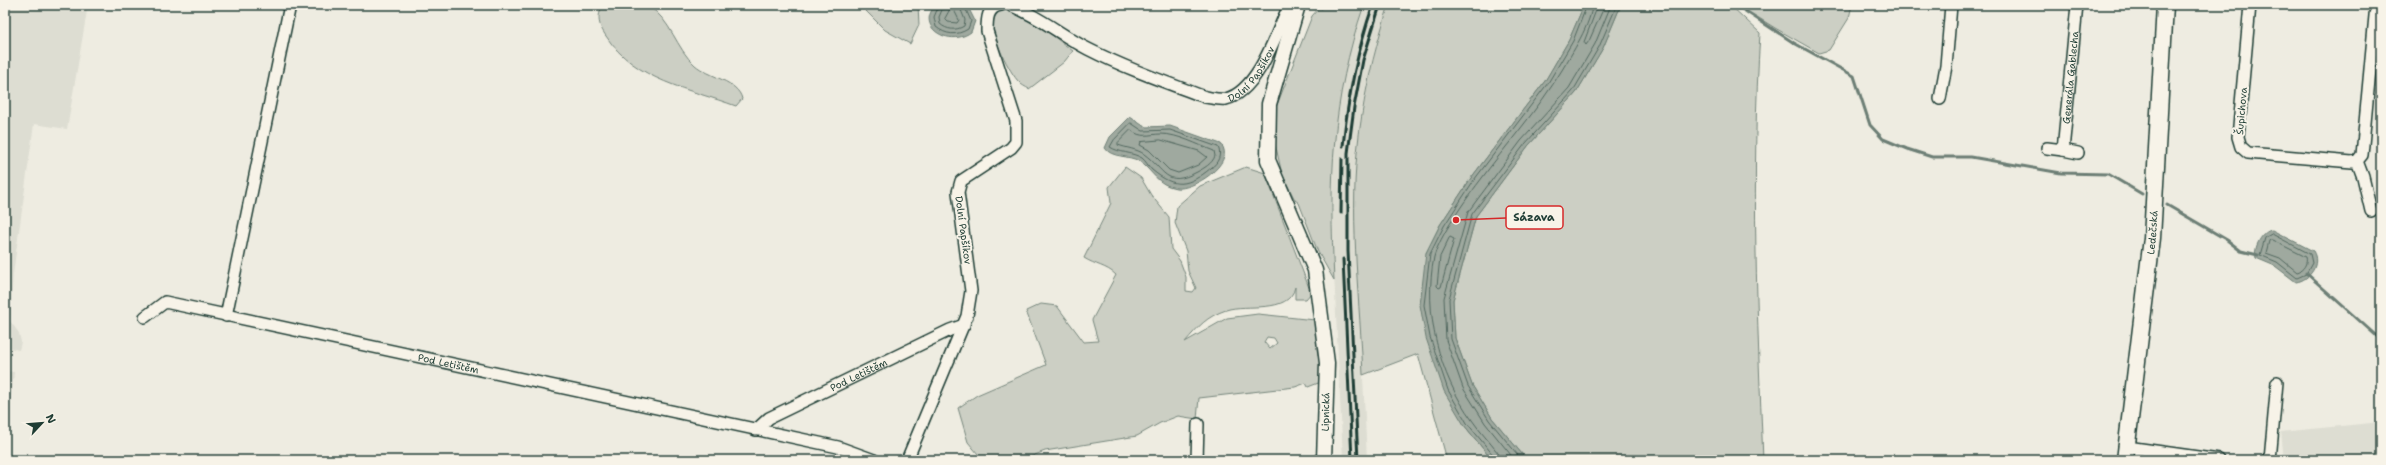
<svg xmlns="http://www.w3.org/2000/svg" width="2386" height="465" font-family="'Shantell Sans',sans-serif">
<style>
.built{fill:#ddddd2}
.green{fill:#cccfc4;stroke:#76867c;fill-rule:evenodd}
.water{fill:#9fa99f;stroke:#6c7e74}
.lines{fill:none;stroke-linecap:round;stroke-linejoin:round}
.shore{stroke:#52685f;stroke-width:1}
.stream{stroke:#6c7e74;stroke-width:3}
.minor-casing{stroke:#1f3d34;stroke-width:14}
.tertiary-casing{stroke:#1f3d34;stroke-width:17}
.secondary-casing{stroke:#1f3d34;stroke-width:19}
.minor{stroke:#f7f3e8;stroke-width:11}
.tertiary{stroke:#f7f3e8;stroke-width:14}
.secondary{stroke:#f7f3e8;stroke-width:16}
.rail{stroke:#1f3d34;stroke-width:3}
.labels{text-anchor:middle;stroke-width:4;stroke-linejoin:round;paint-order:stroke}
.street-label{font-size:10px;fill:#1f3d34;stroke:#f7f3e8}
.leader{fill:none;stroke:#d62828;stroke-width:1.5}
.callout-dot{fill:#d62828;stroke:#f7f3e8;stroke-width:1.5}
.callout{fill:#f7f3e8;stroke:#d62828;stroke-width:1.5}
.callout-label{font-size:11px;text-anchor:middle;font-weight:bold;fill:#1f3d34}
</style>
<rect width="100%" height="100%" fill="#eeece1"/>
<filter id="ink" filterUnits="userSpaceOnUse"><feTurbulence type="fractalNoise" baseFrequency=".025" numOctaves="2"/><feDisplacementMap in="SourceGraphic" scale="8" xChannelSelector="R" yChannelSelector="G"/><feConvolveMatrix kernelMatrix="1 2 1 2 8 2 1 2 1" color-interpolation-filters="sRGB"/></filter>
<g filter="url(#ink)">
<!-- built -->
<path class="built" d="M 5,5 L 88,5 L 67,129 L 34,124 L 13,274 L 10,321 L 19,333 L 21,342 L 19,350 L 5,347 Z
M 1364,5 L 1389,5 L 1372,62 L 1362,109 L 1357,154 L 1357,251 L 1367,460 L 1343,460 L 1333,252 L 1332,152 L 1338,105 L 1348,56 Z
M 5,371 L 14,372 L 6,439 L 5,439 Z
M 2381,422 L 2381,460 L 2284,460 L 2281,432 Z"/>
<!-- green -->
<path class="green" d="M 603,5 C 612,5 641,2 648,6 C 671,19 676,49 695,65 C 709,77 738,81 742,99 L 736,106 C 690,89 635,81 606,36 C 599,26 596,17 603,5 Z
M 860,5 L 918,5 L 919,25 L 910,44 L 885,30 Z
M 1325,5 L 1364,5 C 1331,101 1329,180 1334,280 L 1318,252 L 1299,203 L 1295,200 L 1282,174 L 1273,134 L 1275,110 L 1312,16 L 1319,8 L 1322,9 Z
M 1389,5 L 1584,5 L 1569,40 L 1545,81 L 1471,178 L 1440,225 L 1426,253 L 1464,425 L 1492,460 L 1447,460 L 1418,354 L 1363,375 C 1360,304 1350,224 1357,153 C 1362,102 1373,53 1389,5 Z
M 1621,5 L 1730,5 L 1760,33 C 1751,175 1757,318 1763,460 L 1527,460 L 1492,418 L 1472,385 L 1455,338 L 1453,300 L 1476,216 L 1528,146 L 1576,93 L 1603,48 Z
M 1738,5 L 1852,5 L 1849,18 L 1829,50 L 1819,53 L 1775,28 Z
M 1006,8 L 1036,23 L 1073,51 L 1064,62 L 1029,89 C 1026,87 1021,85 1019,82 C 1010,73 991,36 993,23 C 994,16 999,10 1006,8 Z
M 1125,167 L 1141,178 L 1151,195 L 1169,217 L 1171,249 L 1180,261 L 1186,277 L 1186,291 L 1193,292 L 1196,288 L 1188,271 L 1186,251 L 1175,223 L 1177,206 L 1200,186 L 1246,167 L 1265,173 L 1311,293 L 1306,299 L 1295,299 L 1295,287 C 1289,315 1246,303 1226,310 C 1206,317 1199,326 1185,342 L 1227,318 L 1258,314 L 1315,320 L 1320,336 L 1321,382 L 1308,387 L 1306,383 L 1295,387 L 1199,398 L 1197,419 L 1178,416 L 1160,423 L 1137,436 L 1045,451 L 1022,460 L 983,460 L 968,442 L 958,408 L 977,395 L 1046,365 L 1026,311 L 1041,304 L 1057,306 L 1084,342 L 1098,341 L 1092,320 L 1116,275 C 1107,266 1095,265 1084,258 L 1111,203 L 1109,187 ZM 1267,337 L 1274,338 L 1277,343 L 1270,349 L 1264,342 Z"/>
<!-- water -->
<path class="water" d="M 936,5 L 967,5 L 975,21 L 971,32 C 950,48 914,27 936,5 Z
M 1584,5 L 1621,5 L 1603,48 L 1576,93 L 1528,146 L 1476,216 L 1453,300 L 1455,338 L 1472,385 L 1492,418 L 1527,460 L 1492,460 L 1464,425 L 1444,391 L 1426,338 L 1420,305 L 1426,253 L 1440,225 L 1471,178 L 1545,81 L 1569,40 Z
M 1130,117 L 1145,127 L 1170,126 L 1221,144 C 1237,163 1192,191 1176,188 C 1157,185 1153,171 1139,161 C 1129,155 1111,158 1105,148 L 1110,137 Z
M 2272,230 L 2313,251 C 2321,264 2310,280 2296,282 L 2275,266 L 2256,258 C 2253,248 2262,231 2272,230 Z"/>
<g class="lines">
<!-- shore -->
<path class="shore" d="M 939,5 L 934,17 L 936,27 C 946,35 957,36 968,29 L 971,21 L 964,5
M 944,5 L 939,17 L 940,24 C 947,30 956,31 964,26 L 965,20 L 959,5
M 1598,5 L 1584,42 L 1586,45 L 1589,41 L 1605,5
M 952,6 L 959,20 L 957,23 L 948,22 L 945,19 Z
M 1131,123 L 1143,131 L 1170,130 L 1218,147 C 1222,155 1218,163 1211,168 C 1188,187 1175,189 1152,170 C 1148,166 1146,161 1142,158 C 1132,152 1119,153 1110,147 L 1114,140 Z
M 1131,130 C 1141,139 1149,134 1161,134 C 1178,134 1198,145 1214,151 L 1215,156 C 1212,164 1204,168 1197,172 C 1165,189 1165,169 1144,154 C 1137,149 1126,148 1118,145 L 1118,143 Z
M 1161,140 L 1199,151 L 1207,157 L 1198,165 L 1178,173 L 1169,170 L 1149,150 L 1140,145 L 1141,142 Z
M 2272,234 L 2310,254 L 2312,263 L 2306,274 L 2297,278 L 2277,262 L 2260,255 L 2265,238 Z
M 1450,237 L 1454,239 L 1441,287 L 1439,288 L 1437,286 L 1440,257 Z
M 2272,240 L 2306,257 C 2308,263 2303,271 2297,272 L 2280,258 L 2266,253 L 2269,241 Z
M 1495,460 L 1494,456 L 1467,423 L 1448,390 L 1430,337 L 1424,305 L 1430,254 L 1444,226 L 1474,180 L 1548,83 L 1573,41 L 1587,5
M 1500,460 L 1498,453 C 1490,442 1480,432 1472,420 C 1439,375 1423,312 1434,257 C 1439,237 1466,199 1479,182 C 1506,145 1538,110 1562,70 C 1571,55 1592,22 1592,5
M 1515,460 L 1485,423 L 1463,388 L 1446,340 L 1444,298 L 1468,212 L 1521,141 L 1569,88 L 1595,44 L 1611,5
M 1522,460 L 1489,420 L 1468,386 L 1451,339 L 1449,299 L 1472,214 L 1525,144 L 1573,91 L 1599,47 L 1617,5"/>
<!-- stream -->
<path class="stream" d="M 1736,5 L 1794,43 L 1854,76 L 1870,125 L 1883,139 L 1907,149 L 1932,157 L 1971,157 L 2061,173 L 2108,174 L 2142,194
M 2167,205 L 2227,240 L 2241,251 L 2258,255
M 2306,273 L 2381,340"/>
<defs>
<g id="minor">
<path id="s1" d="M 1010,5 C 1039,16 1061,35 1088,49 C 1125,68 1165,82 1205,97 C 1212,98 1219,100 1226,99 C 1258,91 1276,34 1288,8 L 1292,5"/>
<path d="M 2250,5 L 2238,137 L 2241,147 L 2248,153 L 2352,162 L 2357,161 L 2362,155 L 2376,5"/>
<path d="M 1940,99 L 1946,66 L 1951,5"/>
<path id="s2" d="M 2047,148 L 2063,150 L 2077,5"/>
<path d="M 2063,150 L 2078,153"/>
<path d="M 2357,161 L 2363,177 L 2371,211"/>
<path d="M 226,316 L 290,5"/>
<path id="s3" d="M 145,317 L 165,302 L 838,447 L 874,460"/>
<path id="s4" d="M 756,430 L 769,418 L 950,330 L 964,325"/>
<path d="M 2127,447 L 2219,460"/>
<path d="M 907,460 L 967,316 L 971,291 L 958,192 L 961,181 L 1011,148 L 1016,142 L 1016,121 L 987,31 C 987,19 987,7 1001,5"/>
<path d="M 1197,460 L 1198,424"/>
<path d="M 2270,460 L 2277,382"/>
</g>
<path id="tertiary" d="M 1298,5 L 1269,104 L 1268,160 L 1315,270 L 1327,363 L 1324,460"/>
<g id="secondary">
<path id="s5" d="M 2125,460 L 2152,238 L 2165,5"/>
</g>
</defs>
<!-- minor casing -->
<use href="#minor" class="minor-casing"/>
<!-- tertiary casing -->
<use href="#tertiary" class="tertiary-casing"/>
<!-- secondary casing -->
<use href="#secondary" class="secondary-casing"/>
<!-- minor -->
<use href="#minor" class="minor"/>
<!-- tertiary -->
<use href="#tertiary" class="tertiary"/>
<!-- secondary -->
<use href="#secondary" class="secondary"/>
<!-- rail -->
<path class="rail" d="M 1343,146 C 1348,97 1357,51 1373,5
M 1341,213 L 1342,159
M 1343,259 L 1352,460
M 1358,460 L 1348,251 L 1348,153 L 1354,107 L 1363,60 L 1380,5"/>
</g>
</g>
<g class="labels">
<!-- street labels -->
<g class="street-label">
<text dy="4" stroke="none"><textPath href="#s1" startOffset="274">Dolní Papšíkov</textPath></text>
<text dy="4" stroke="none"><textPath href="#s2" startOffset="89">Generála Gablecha</textPath></text>
<text transform="translate(2241 111) rotate(-85)" y="4">Šupichova</text>
<text transform="translate(964 230) rotate(82)" y="4">Dolní Papšíkov</text>
<text dy="4" stroke="none"><textPath href="#s5" startOffset="229">Ledečská</textPath></text>
<text dy="4" stroke="none"><textPath href="#s3" startOffset="315">Pod Letištěm</textPath></text>
<text dy="4" stroke="none"><textPath href="#s4" startOffset="117">Pod Letištěm</textPath></text>
<text transform="translate(1325 412) rotate(-89)" y="4">Lipnická</text>
</g>
</g>
<!-- callouts -->
<path class="leader" d="M1456 220L1506 218"/>
<circle class="callout-dot" cx="1456" cy="220" r="4"/>
<rect class="callout" x="1506" y="206" width="57" height="23" rx="4"/>
<g class="callout-label">
<text x="1534" y="221">Sázava</text>
</g>
<!-- margin -->
<rect width="2386" height="465" fill="none" stroke="#f7f3e8" stroke-width="20"/>
<rect x="10" y="10" width="2366" height="445" fill="none" stroke="#1f3d34" stroke-width="1.5" filter="url(#ink)"/>
<!-- north arrow -->
<g transform="translate(42 423) rotate(64)" stroke="#f7f3e8" stroke-width="3" paint-order="stroke">
<path d="M0-3L7 15L0 10L-7 15Z" fill="#1f3d34"/>
<text y="-6" font-size="11" font-weight="bold" text-anchor="middle" fill="#1f3d34">N</text>
</g>
</svg>
